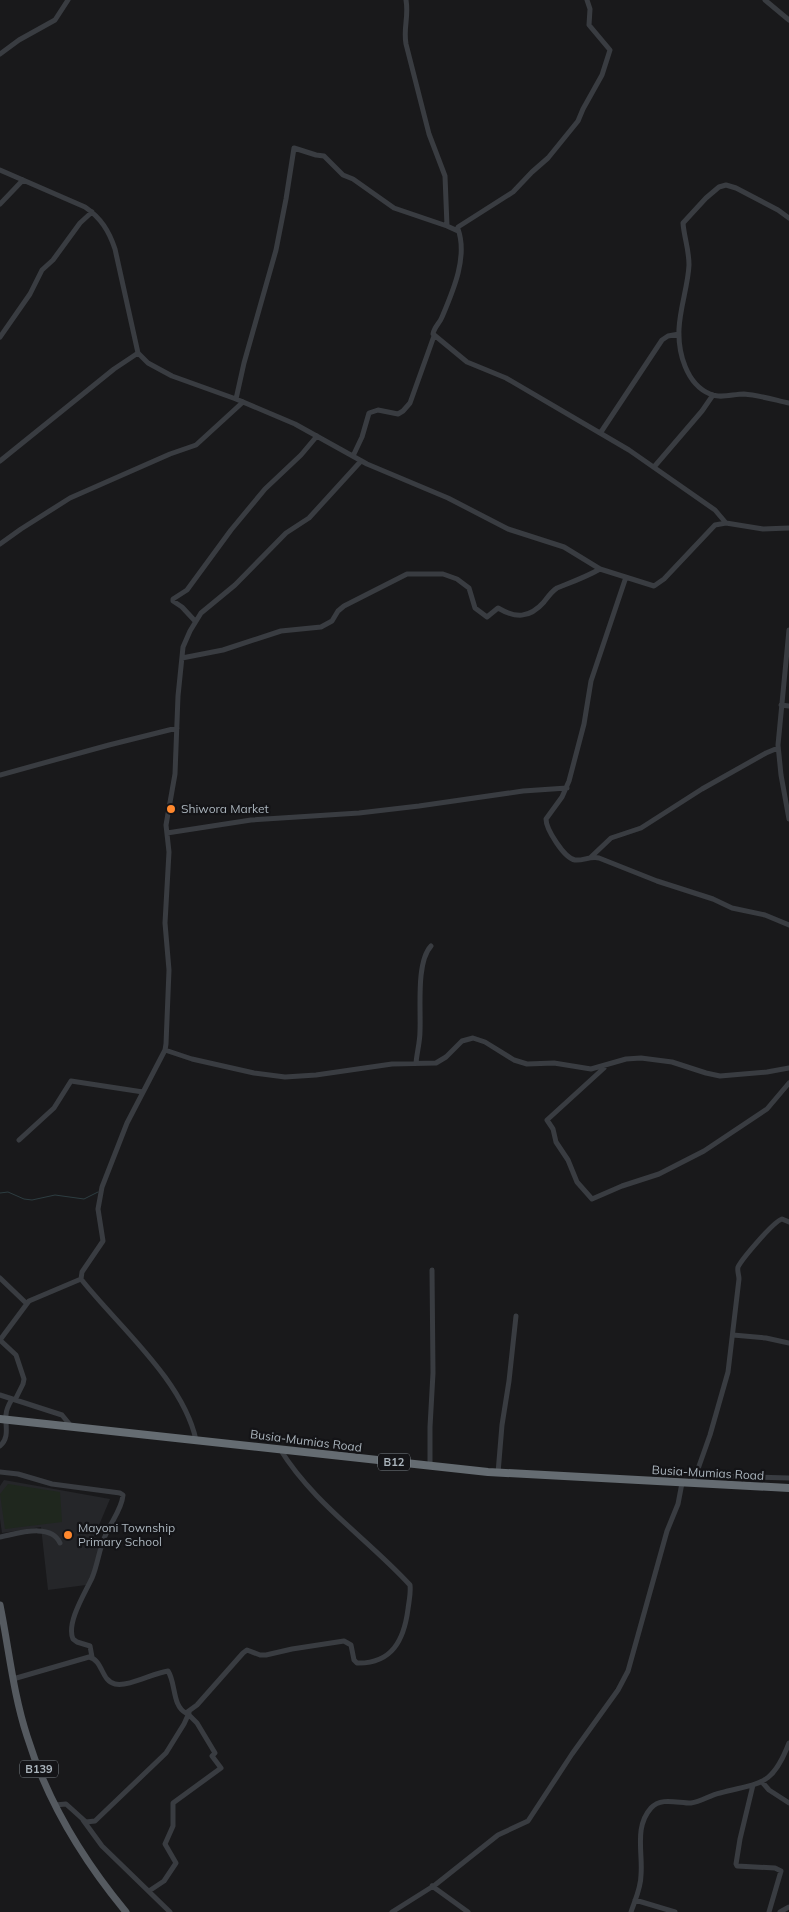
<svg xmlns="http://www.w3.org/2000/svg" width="789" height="1912" font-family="Mulish,sans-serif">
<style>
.built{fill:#252629}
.green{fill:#1f271e}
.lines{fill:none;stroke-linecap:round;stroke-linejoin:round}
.stream{stroke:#2d3d41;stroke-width:1}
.minor{stroke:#393c41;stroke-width:5}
.major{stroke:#555a60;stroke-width:7}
.highway{stroke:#656c72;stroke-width:8}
.poi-dot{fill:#ff882d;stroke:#141417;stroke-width:2}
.labels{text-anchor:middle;stroke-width:4.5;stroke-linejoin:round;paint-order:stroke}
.shield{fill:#141417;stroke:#7d848a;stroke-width:1}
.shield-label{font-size:11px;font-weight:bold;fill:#aab4bc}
.poi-label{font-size:12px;fill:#aab4bc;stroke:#141417;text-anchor:start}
.street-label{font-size:12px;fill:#aab4bc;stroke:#141417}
</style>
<rect width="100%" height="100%" fill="#19191b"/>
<!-- built -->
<path class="built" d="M 4,1480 L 110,1499 L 94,1537 L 102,1540 L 91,1577 L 86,1585 L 48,1590 L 41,1527 L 2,1533 L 0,1519 L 0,1486 Z"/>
<!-- green -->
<path class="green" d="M 8,1484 L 60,1492 L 62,1522 L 5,1529 L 0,1494 Z"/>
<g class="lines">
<!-- stream -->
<path class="stream" d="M 0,1193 L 8,1192 L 24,1199 L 32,1200 L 55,1195 L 84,1199 L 98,1192"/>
<!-- minor -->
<path class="minor" d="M 406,0 C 409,17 403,28 406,44 L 429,134 L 445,176 L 447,226 L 458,231
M 587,0 L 590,9 L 589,25 L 610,50 L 602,75 L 583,109 L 578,121 L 548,158 L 532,172 L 513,192 L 458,227 L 458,229 C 468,257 453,291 442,317 C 440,323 434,327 433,334 L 467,362 L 506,378 L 629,450 L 715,510 L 726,523
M 765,0 L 789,20
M 0,54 L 19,40 L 55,20 L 68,0
M 0,170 L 85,207 C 101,218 109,231 115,249 L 138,353 L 148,363 L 172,376 L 236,399 L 295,424 L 367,464 L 448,498 L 508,529 L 564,547 L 600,569 L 654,586 L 664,579 L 715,525 L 726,523 L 763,529 L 789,528
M 0,204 L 23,180
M 789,218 L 778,210 L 736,188 L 726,185 L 719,187 L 706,198 L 683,223 C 684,237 689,249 689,265 C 688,286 680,307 679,329 C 678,352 686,384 710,394 C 720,399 733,394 744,394 C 758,395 775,400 789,403
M 0,337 L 30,294 L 42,270 L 53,260 L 80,223 L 92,212
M 236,399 L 244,363 L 276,250 L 286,199 L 294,148 L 316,155 L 324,156 L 343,175 L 353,179 L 394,208 L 447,226
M 601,432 L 662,340 L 668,336 L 679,334
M 353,456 L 362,437 L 369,413 L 378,410 L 398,414 L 403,411 L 410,403 L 434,336
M 0,461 L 114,369 L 138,353
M 654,467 L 702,411 L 713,395
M 0,544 L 21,529 L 70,498 L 170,454 L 196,445 L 243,402
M 626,577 L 591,681 L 584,724 L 569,781 L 562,797 L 546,819 C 546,829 564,858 575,860 C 583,861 590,856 599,858 L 657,881 L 713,899 L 732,908 L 765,915 L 789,925
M 195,621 L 182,607 L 173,601 L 173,599 L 187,590 L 231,530 L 265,489 L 301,455 L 317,436
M 789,630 L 778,745 L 781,775 L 789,819
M 182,658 L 223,650 L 281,631 L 321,627 L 332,621 L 338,611 L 344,606 L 407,574 L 443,574 L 457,579 L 469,588 L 475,608 L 487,617 L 498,608 C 515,618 529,619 544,602 C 547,598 552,591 557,588 C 572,582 586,577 600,569
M 781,705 L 789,706
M 0,775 L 109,745 L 177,728
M 167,833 L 251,820 L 359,813 L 419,806 L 523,791 L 567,788
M 591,857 L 611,838 L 641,828 L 702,789 L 766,753 L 778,748
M 165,1050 L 192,1059 L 254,1073 L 285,1077 L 316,1075 L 392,1064 L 436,1063 L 446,1057 L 462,1041 L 473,1038 L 485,1042 L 514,1060 L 527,1064 L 554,1063 L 591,1069 L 626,1059 L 641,1058 L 672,1062 L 706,1073 L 720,1076 L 767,1072 L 789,1068
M 416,1063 C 417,1052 420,1042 420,1031 C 421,1009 416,962 431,946
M 604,1068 L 547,1120 L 553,1129 L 556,1142 L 568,1160 L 577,1182 L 592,1199 L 622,1186 L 659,1174 L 704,1151 L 767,1109 L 789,1083
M 19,1140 L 54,1108 L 71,1081 L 143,1092
M 0,1278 L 26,1303
M 733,1335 L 766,1338 L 789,1343
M 0,1340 L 29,1301 L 81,1279
M 0,1340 L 16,1355 L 24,1379 L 23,1384 L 15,1400
M 0,1395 L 62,1415 L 71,1426
M 196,1440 C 183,1380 118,1326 81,1279 L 82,1272 L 103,1241 L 98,1209 L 102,1187 L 127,1123 L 165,1050 L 166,1044 L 169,970 L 165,923 L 169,852 L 166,825 L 175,774 L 178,696 L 183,647 L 190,631 L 201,613 L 235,585 L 286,533 L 309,518 L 361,461
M 0,1446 C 10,1437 5,1426 6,1415 C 6,1409 9,1404 12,1399
M 430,1466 L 430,1427 L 433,1373 L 432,1270
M 0,1472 L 18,1474 L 52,1484 L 120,1493 L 123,1495 C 122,1509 111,1522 106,1534 C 99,1548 98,1564 92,1578 C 85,1593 66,1623 73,1639 L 77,1642 L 90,1646 L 92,1657
M 498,1473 L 502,1425 L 509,1381 L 516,1316
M 695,1475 L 789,1478
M 693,1483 L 710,1435 L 728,1372 L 739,1279 C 739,1275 737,1271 738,1267 C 742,1259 773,1222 782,1219 L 789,1222
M 0,1537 C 16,1534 51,1522 60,1543
M 13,1679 L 89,1657 C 103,1660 101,1681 115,1684 C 129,1687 153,1673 168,1671 C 176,1683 172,1706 186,1713 L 197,1705 L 243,1653 L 247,1650 L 260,1655 L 266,1655 L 292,1649 L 344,1641 L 351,1645 L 354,1660 L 357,1663 C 392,1664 404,1640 408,1609 C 409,1601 411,1593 410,1585 C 368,1539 313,1503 280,1449
M 762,1782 L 769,1790 L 789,1803
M 753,1785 L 740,1839 L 736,1864 L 737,1866 L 775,1868 L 781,1871 L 769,1912
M 55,1805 L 66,1804 L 86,1822 L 95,1821 L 166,1753 L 184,1724 L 189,1713
M 83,1820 L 102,1846 L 170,1912
M 432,1886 L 468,1912
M 149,1891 L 164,1881 L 176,1863 L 165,1844 L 173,1826 L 173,1803 L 221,1768 L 212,1756 L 215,1753 L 197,1723 L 188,1714
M 635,1900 L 675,1912
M 392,1912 L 435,1885 L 498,1835 L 528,1821 L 572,1754 L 618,1690 L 628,1671 L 667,1531 L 678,1504 L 682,1483
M 631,1912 C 635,1900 641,1888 641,1875 C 643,1853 634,1827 651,1808 C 661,1797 677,1803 691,1803 C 701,1802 710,1795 720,1793 C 761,1782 772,1787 789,1743
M 780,1912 L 789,1907"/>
<!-- major -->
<path class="major" d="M 0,1605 C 9,1649 13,1693 27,1736 C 47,1801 83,1860 126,1912"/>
<!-- highway -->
<path class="highway" d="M 0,1419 L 488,1472 L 789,1488"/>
</g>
<!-- markers -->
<g class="poi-dot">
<circle cx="171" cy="809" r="5"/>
<circle cx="68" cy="1535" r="5"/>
</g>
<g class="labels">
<!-- shield labels -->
<g class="shield">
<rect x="378" y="1453.5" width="32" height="17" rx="4"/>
<rect x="20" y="1760.5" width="38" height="17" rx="4"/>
</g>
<g class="shield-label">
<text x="394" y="1466">B12</text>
<text x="39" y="1773">B139</text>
</g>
<!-- poi labels -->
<g class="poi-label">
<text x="181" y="813">Shiwora Market</text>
<text x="78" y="1532">Mayoni Township<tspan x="78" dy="14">Primary School</tspan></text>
</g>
<!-- street labels -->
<g class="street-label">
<text transform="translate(306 1441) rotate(7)" y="4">Busia-Mumias Road</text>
<text transform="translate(708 1473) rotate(3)" y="4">Busia-Mumias Road</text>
</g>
</g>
</svg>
